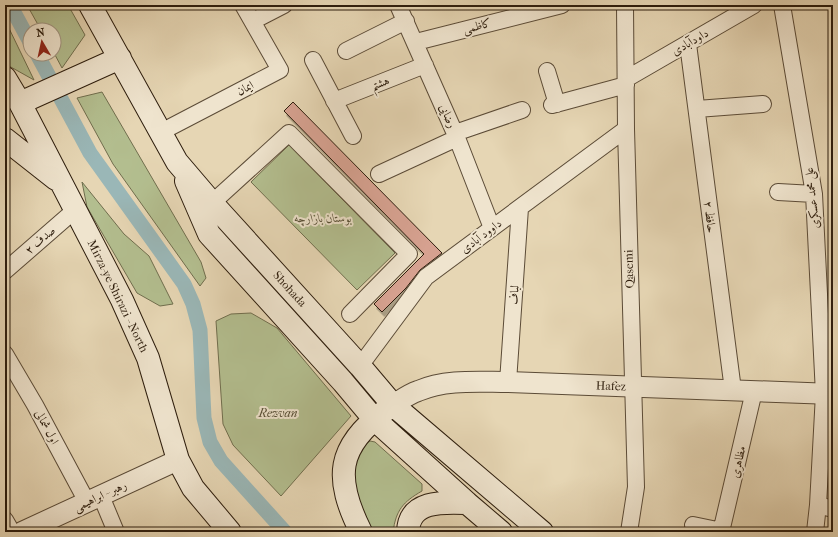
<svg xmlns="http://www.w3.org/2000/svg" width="838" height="537" font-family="'IM FELL French Canon',Amiri,serif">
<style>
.green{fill:#b3be8f;stroke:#706e4e}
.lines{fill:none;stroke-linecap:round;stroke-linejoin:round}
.canal{stroke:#9ab7b7;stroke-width:15}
.building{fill:#d6a190;stroke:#2d1d0d;filter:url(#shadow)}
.minor-casing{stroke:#5b4b37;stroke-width:18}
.tertiary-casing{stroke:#5b4b37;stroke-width:22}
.secondary-casing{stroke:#2d1d0d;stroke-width:24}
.minor{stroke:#efe4ce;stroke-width:16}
.tertiary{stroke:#efe4ce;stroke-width:20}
.secondary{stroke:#efe4ce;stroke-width:22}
.labels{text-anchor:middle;stroke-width:4;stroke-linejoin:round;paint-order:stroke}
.street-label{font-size:12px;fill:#2d1d0d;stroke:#efe4ce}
.park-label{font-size:12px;font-style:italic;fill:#554d34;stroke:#efe4ce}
</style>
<defs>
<filter id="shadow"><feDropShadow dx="2.5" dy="4.5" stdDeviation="0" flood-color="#0004"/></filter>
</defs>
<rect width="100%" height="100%" fill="#e6d6b4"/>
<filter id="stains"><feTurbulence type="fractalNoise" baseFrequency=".005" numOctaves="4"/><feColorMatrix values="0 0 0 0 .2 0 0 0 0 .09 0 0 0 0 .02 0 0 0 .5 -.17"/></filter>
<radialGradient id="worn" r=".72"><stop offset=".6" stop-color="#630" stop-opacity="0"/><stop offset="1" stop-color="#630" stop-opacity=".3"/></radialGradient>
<!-- green -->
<path class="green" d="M 27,5 L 68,5 L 85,35 L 62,68 L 54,53 L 54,30 L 41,30 Z
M 5,20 L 34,80 L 9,66 L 5,59 Z
M 102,92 L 201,262 L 206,278 L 200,286 L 113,164 L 77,98 Z
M 289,145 L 395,253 L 357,290 L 251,182 Z
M 82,182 L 124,234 L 149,256 L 173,304 L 160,306 L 137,293 L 87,207 Z
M 251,313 L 277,328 L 351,416 L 281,496 L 233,445 L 223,424 L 216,321 L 231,314 Z
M 370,441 L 375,442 L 422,484 L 422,491 C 403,502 396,510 393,532 L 363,532 L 346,476 L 365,444 Z"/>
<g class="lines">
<!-- canal -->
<path class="canal" d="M 10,5 L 30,42
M 37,54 L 90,153 L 184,284 L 193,304 L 200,330 L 204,418 L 210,442 L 221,461 L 285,532"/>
</g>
<!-- building -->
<path class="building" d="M 293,102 L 442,253 L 420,270 L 406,288 L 382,312 L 374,304 L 424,254 L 284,111 Z"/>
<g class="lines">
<defs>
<path id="minor" d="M 398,5 L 457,138 L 492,228
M 625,5 L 626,129 L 636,487 L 629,532
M 782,5 L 814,194 L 824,394 L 818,505 L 815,532
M 253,21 L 284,5
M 416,42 L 562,5
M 688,44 L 733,390
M 346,51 L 406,21
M 313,60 L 353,136
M 547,71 L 557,104
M 626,79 L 754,5
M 334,101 L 425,65
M 552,105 L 626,85
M 697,109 L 763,104
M 161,132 L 280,70 L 243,5
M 455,133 L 522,110
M 379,174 L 457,138
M 778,192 L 814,194
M 212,203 L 289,133 L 409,254 L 350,314
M 5,271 L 75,210
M 5,354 L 35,405 L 87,502
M 360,366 L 426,277 L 626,129
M 508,382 L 520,208
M 101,496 L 116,532
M 818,505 L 833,509
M 5,520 L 12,532
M 693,525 L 722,531
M 721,532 L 754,391"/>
<path id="tertiary" d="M 393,405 C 401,400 409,394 418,391 C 446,379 478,382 508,382 L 833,394
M 22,532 L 178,460"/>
<path id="secondary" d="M 90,5 L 177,162 L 212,203 L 360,366 L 393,405 L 542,532
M 5,78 L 20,103 L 122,300 L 148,358 L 178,460 L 193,488 L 230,532
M 20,103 L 120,58
M 5,139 L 56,179
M 186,181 L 209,234 L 343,382 L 374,419 L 467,503 L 501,532
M 361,532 C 334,478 336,447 386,410
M 408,532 C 409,500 443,502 467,503"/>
</defs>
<!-- minor casing -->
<use href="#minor" class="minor-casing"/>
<!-- tertiary casing -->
<use href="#tertiary" class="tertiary-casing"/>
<!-- secondary casing -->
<use href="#secondary" class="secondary-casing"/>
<!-- minor -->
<use href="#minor" class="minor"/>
<!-- tertiary -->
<use href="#tertiary" class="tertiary"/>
<!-- secondary -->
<use href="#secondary" class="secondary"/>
</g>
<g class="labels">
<!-- street labels -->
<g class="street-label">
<text transform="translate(477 26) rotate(-14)" y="4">کاظمی</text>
<text transform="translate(690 42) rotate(-30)" y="4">داودآبادی</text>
<text transform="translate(380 83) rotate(-22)" y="4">هشتم</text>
<text transform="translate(245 88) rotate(-28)" y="4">ایمان</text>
<text transform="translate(448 116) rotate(66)" y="4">رضایی</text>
<text transform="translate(812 198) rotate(-96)" y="4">علی محمد عسکری</text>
<text transform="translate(710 217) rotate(83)" y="4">حافظ ۲</text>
<text transform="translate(481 236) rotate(-37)" y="4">داوود آبادی</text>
<text transform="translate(40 240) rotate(-41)" y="4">صدف ۲</text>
<text transform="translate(629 269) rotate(-92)" y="4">Qasemi</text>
<text transform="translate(290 289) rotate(48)" y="4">Shohada</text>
<text transform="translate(514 295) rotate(-86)" y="4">لباف</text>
<text transform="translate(118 296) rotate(64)" y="4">Mirza-ye Shirazi - North</text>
<text transform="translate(611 386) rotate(2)" y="4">Hafez</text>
<text transform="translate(47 427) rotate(62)" y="4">اول شمالی</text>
<text transform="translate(738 462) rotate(-77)" y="4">مظاهری</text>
<text transform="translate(100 496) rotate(-25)" y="4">رهبر - ابراهیمی</text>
</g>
<!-- park labels -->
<g class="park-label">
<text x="323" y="222">بوستان بازارچه</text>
<text x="278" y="417">Rezvan</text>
</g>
</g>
<!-- margin -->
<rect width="838" height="537" fill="none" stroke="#e6d6b4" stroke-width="20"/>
<rect x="6" y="6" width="826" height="525" fill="none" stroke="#2d1d0d" stroke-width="2"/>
<rect x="10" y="10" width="818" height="517" fill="none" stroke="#2d1d0d"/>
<!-- north arrow -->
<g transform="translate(42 42) rotate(351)"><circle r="19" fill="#efe4ce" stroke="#a19481"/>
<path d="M0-3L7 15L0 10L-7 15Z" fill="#8f2418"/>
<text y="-6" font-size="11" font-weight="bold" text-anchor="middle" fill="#2d1d0d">N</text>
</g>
<rect width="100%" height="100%" filter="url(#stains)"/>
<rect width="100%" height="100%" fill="url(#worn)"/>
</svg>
